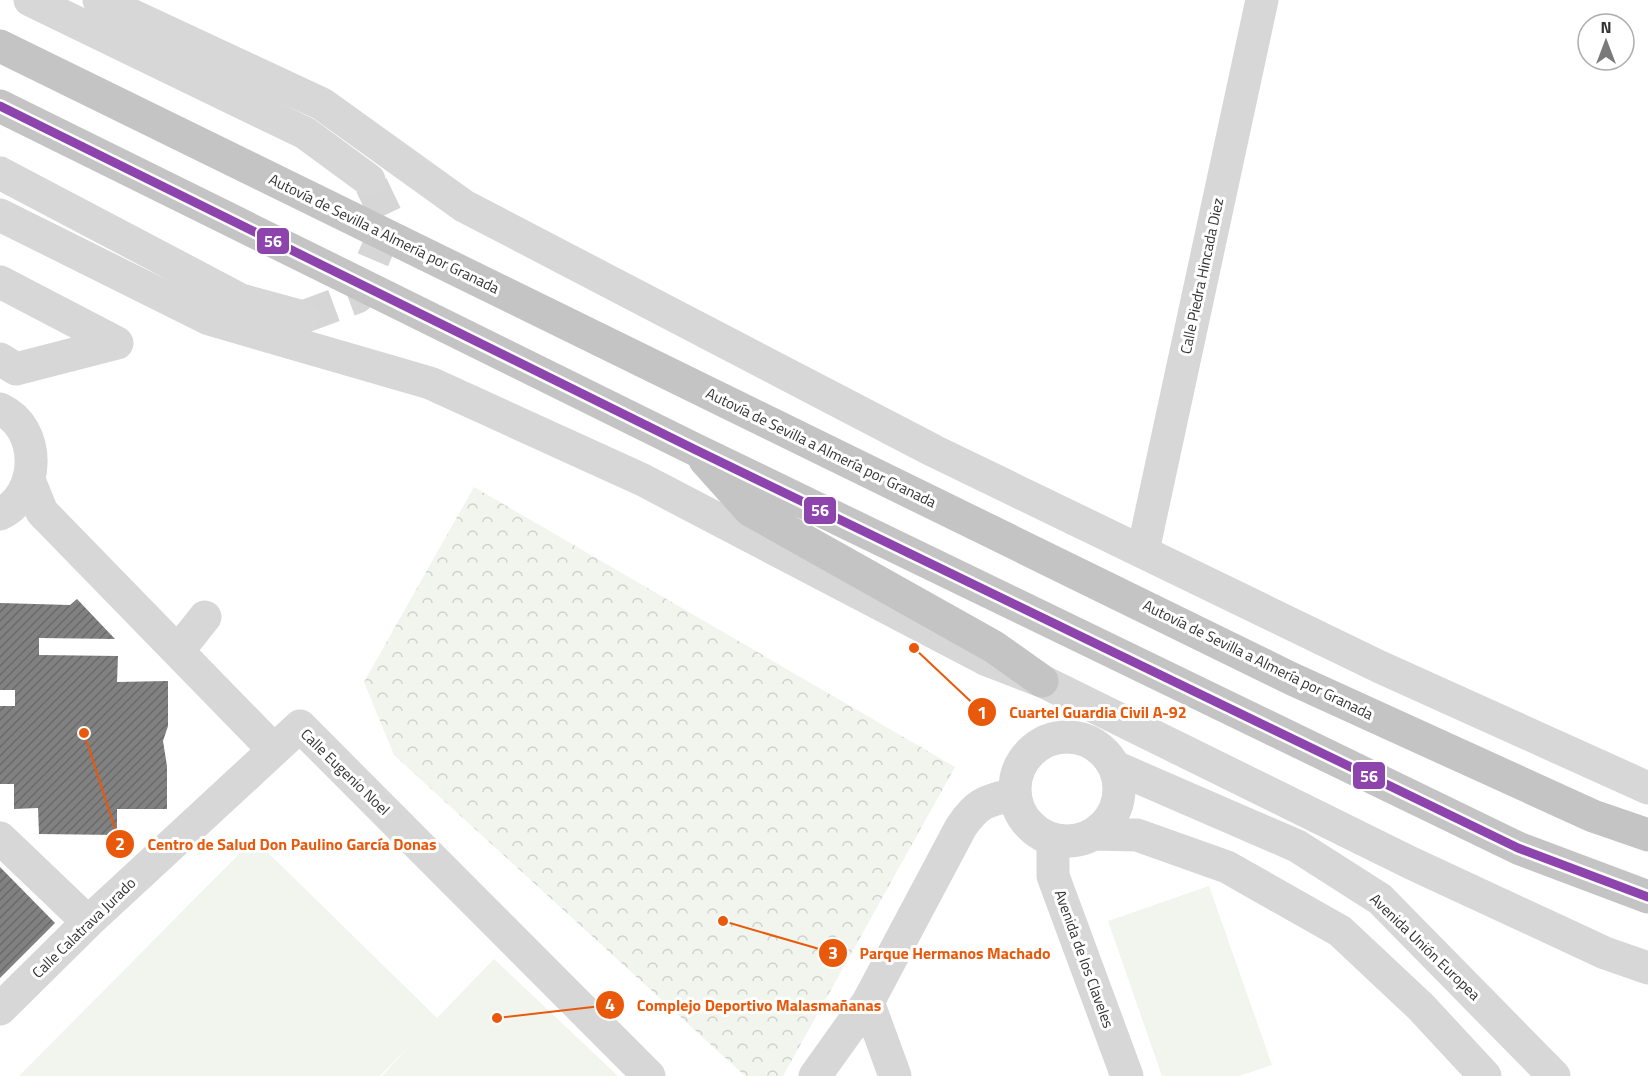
<svg xmlns="http://www.w3.org/2000/svg" width="1648" height="1076" font-family="'Titillium Web',sans-serif">
<style>
.grass{fill:#f1f5ed}
.park{fill:url(#park-crowns)}
.building{fill:url(#building-hatch)}
.lines{fill:none;stroke-linecap:round;stroke-linejoin:round}
.minor-tunnel{stroke:#d6d6d6;stroke-width:33;stroke-dasharray:33 16;stroke-linecap:butt}
.minor{stroke:#d7d7d7;stroke-width:33}
.highway{stroke:#c4c4c4;stroke-width:33}
.bus-1-casing{stroke:#fff;stroke-width:14}
.bus-1{stroke:#8e44ad;stroke-width:9}
.labels{text-anchor:middle;stroke-width:6;stroke-linejoin:round;paint-order:stroke}
.street-label{font-size:15px;fill:#333;stroke:#fff}
.leader{fill:none;stroke:#e8590c;stroke-width:2}
.callout-dot{fill:#e8590c;stroke:#fff;stroke-width:2}
.mark-label{font-size:18px;text-anchor:middle;font-weight:bold;fill:#fff}
.callout-label{font-size:16px;text-anchor:middle;font-weight:bold;fill:#e8590c;stroke:#fff;stroke-width:6;stroke-linejoin:round;paint-order:stroke}
.line-badge{stroke:#fff;stroke-width:2}
.badge-label{font-size:16px;text-anchor:middle;font-weight:bold;fill:#fff}
</style>
<defs>
<pattern id="park-crowns" width="20" height="18" patternUnits="userSpaceOnUse" patternTransform="scale(1.5)"><rect width="20" height="18" fill="#f1f5ed"/><path d="M2 6a3 3 0 1 1 6 0M12 15a3 3 0 1 1 6 0" fill="none" stroke="#cfd2cc"/></pattern>
<pattern id="building-hatch" width="6" height="6" patternUnits="userSpaceOnUse" patternTransform="scale(1.5)"><rect width="6" height="6" fill="#818181"/><path d="M-1 1l2-2M0 6l6-6M5 7l2-2" fill="none" stroke="#6a6a6a"/></pattern>
</defs>
<rect width="100%" height="100%" fill="#fff"/>
<!-- grass -->
<path class="grass" d="M 254,839 L 437,1018 L 494,959 L 618,1076 L 382,1076 L 412,1043 L 380,1076 L 19,1076 Z
M 1209,886 L 1272,1065 L 1239,1076 L 1162,1076 L 1108,921 Z"/>
<!-- park -->
<path class="park" d="M 474,487 L 955,767 L 783,1076 L 745,1076 L 394,755 L 364,682 Z"/>
<!-- building -->
<path class="building" d="M 77,599 L 115,639 L 39,638 L 39,655 L 118,656 L 117,682 L 168,681 L 168,726 L 163,741 L 167,766 L 167,809 L 117,809 L 117,835 L 39,834 L 38,808 L 14,809 L 14,784 L 0,784 L 0,706 L 15,706 L 15,690 L 0,690 L 0,603 L 70,605 Z
M 0,867 L 55,923 L 0,978 Z"/>
<g class="lines">
<!-- minor-tunnel -->
<path class="minor-tunnel" d="M 303,317 L 357,297 L 389,222 L 369,180"/>
<!-- minor -->
<path class="minor" d="M 30,0 L 305,133 L 369,180
M 99,0 L 322,104 L 464,206 L 934,451 L 1380,667 L 1648,788
M 0,173 L 241,300 L 303,317
M 0,215 L 209,319 L 430,383 L 643,480 L 985,659 L 1042,681 L 1411,863 L 1605,953 L 1648,968
M 0,282 L 117,343 L 16,369 L 0,359
M 0,409 C 42,428 41,495 0,514
M 29,480 L 42,512 L 274,750 L 300,726 L 649,1076
M 1143,551 L 1262,0
M 178,651 L 205,617
M1015 789a52 52 0 1 1 104 0a52 52 0 1 1-104 0Z
M 1115,767 L 1297,846 L 1380,899 L 1554,1076
M 1094,834 L 1137,835 L 1227,867 L 1340,931 L 1421,1007 L 1485,1076
M 0,838 L 88,922
M 1053,840 L 1053,876 L 1127,1076
M 868,1002 L 895,1076
M 0,1009 L 88,922 L 274,750
M 815,1076 L 868,1002 L 961,827 C 978,802 986,801 1015,794"/>
<!-- highway -->
<path class="highway" d="M 0,46 L 1290,678 L 1593,816 L 1648,835
M 0,106 L 696,450 L 1518,848 L 1648,897
M 705,460 L 750,510 L 994,647 L 1042,681"/>
<defs>
<path id="bus-1" d="M 0,106 L 696,450 L 1518,848 L 1648,897"/>
</defs>
<!-- bus-1 casing -->
<use href="#bus-1" class="bus-1-casing"/>
<!-- bus-1 -->
<use href="#bus-1" class="bus-1"/>
</g>
<g class="labels">
<!-- street labels -->
<g class="street-label">
<text transform="translate(384 234) rotate(26)" y="5">Autovía de Sevilla a Almería por Granada</text>
<text transform="translate(1202 276) rotate(-78)" y="5">Calle Piedra Hincada Diez</text>
<text transform="translate(821 448) rotate(26)" y="5">Autovía de Sevilla a Almería por Granada</text>
<text transform="translate(1258 660) rotate(26)" y="5">Autovía de Sevilla a Almería por Granada</text>
<text transform="translate(345 772) rotate(44)" y="5">Calle Eugenio Noel</text>
<text transform="translate(84 928) rotate(-44)" y="5">Calle Calatrava Jurado</text>
<text transform="translate(1425 947) rotate(44)" y="5">Avenida Unión Europea</text>
<text transform="translate(1084 959) rotate(70)" y="5">Avenida de los Claveles</text>
</g>
</g>
<!-- callouts -->
<path class="leader" d="M914 648L982 712M84 733L120 844M723 921L833 953M497 1018L610 1005"/>
<g class="callout-dot">
<circle cx="914" cy="648" r="6"/>
<circle cx="84" cy="733" r="6"/>
<circle cx="723" cy="921" r="6"/>
<circle cx="497" cy="1018" r="6"/>
<circle cx="982" cy="712" r="15"/>
<circle cx="120" cy="844" r="15"/>
<circle cx="833" cy="953" r="15"/>
<circle cx="610" cy="1005" r="15"/>
</g>
<g class="mark-label">
<text x="982" y="719">1</text>
<text x="120" y="850">2</text>
<text x="833" y="959">3</text>
<text x="610" y="1011">4</text>
</g>
<g class="callout-label">
<text x="1098" y="718">Cuartel Guardia Civil A-92</text>
<text x="292" y="850">Centro de Salud Don Paulino García Donas</text>
<text x="955" y="959">Parque Hermanos Machado</text>
<text x="759" y="1011">Complejo Deportivo Malasmañanas</text>
</g>
<g class="line-badge">
<rect x="256" y="227" width="34" height="28" rx="6" fill="#8e44ad"/>
<rect x="803" y="496" width="34" height="29" rx="6" fill="#8e44ad"/>
<rect x="1352" y="761" width="34" height="29" rx="6" fill="#8e44ad"/>
</g>
<g class="badge-label">
<text x="273" y="247">56</text>
<text x="820" y="516">56</text>
<text x="1369" y="782">56</text>
</g>
<!-- north arrow -->
<g transform="translate(1606 42)"><circle r="28" fill="#ffffff" stroke="#adadad" stroke-width="1.5"/>
<path d="M0-4.5L10 22L0 15L-10 22Z" fill="#7a7a7a"/>
<text y="-9" font-size="16" font-weight="bold" text-anchor="middle" fill="#333333">N</text>
</g>
</svg>
